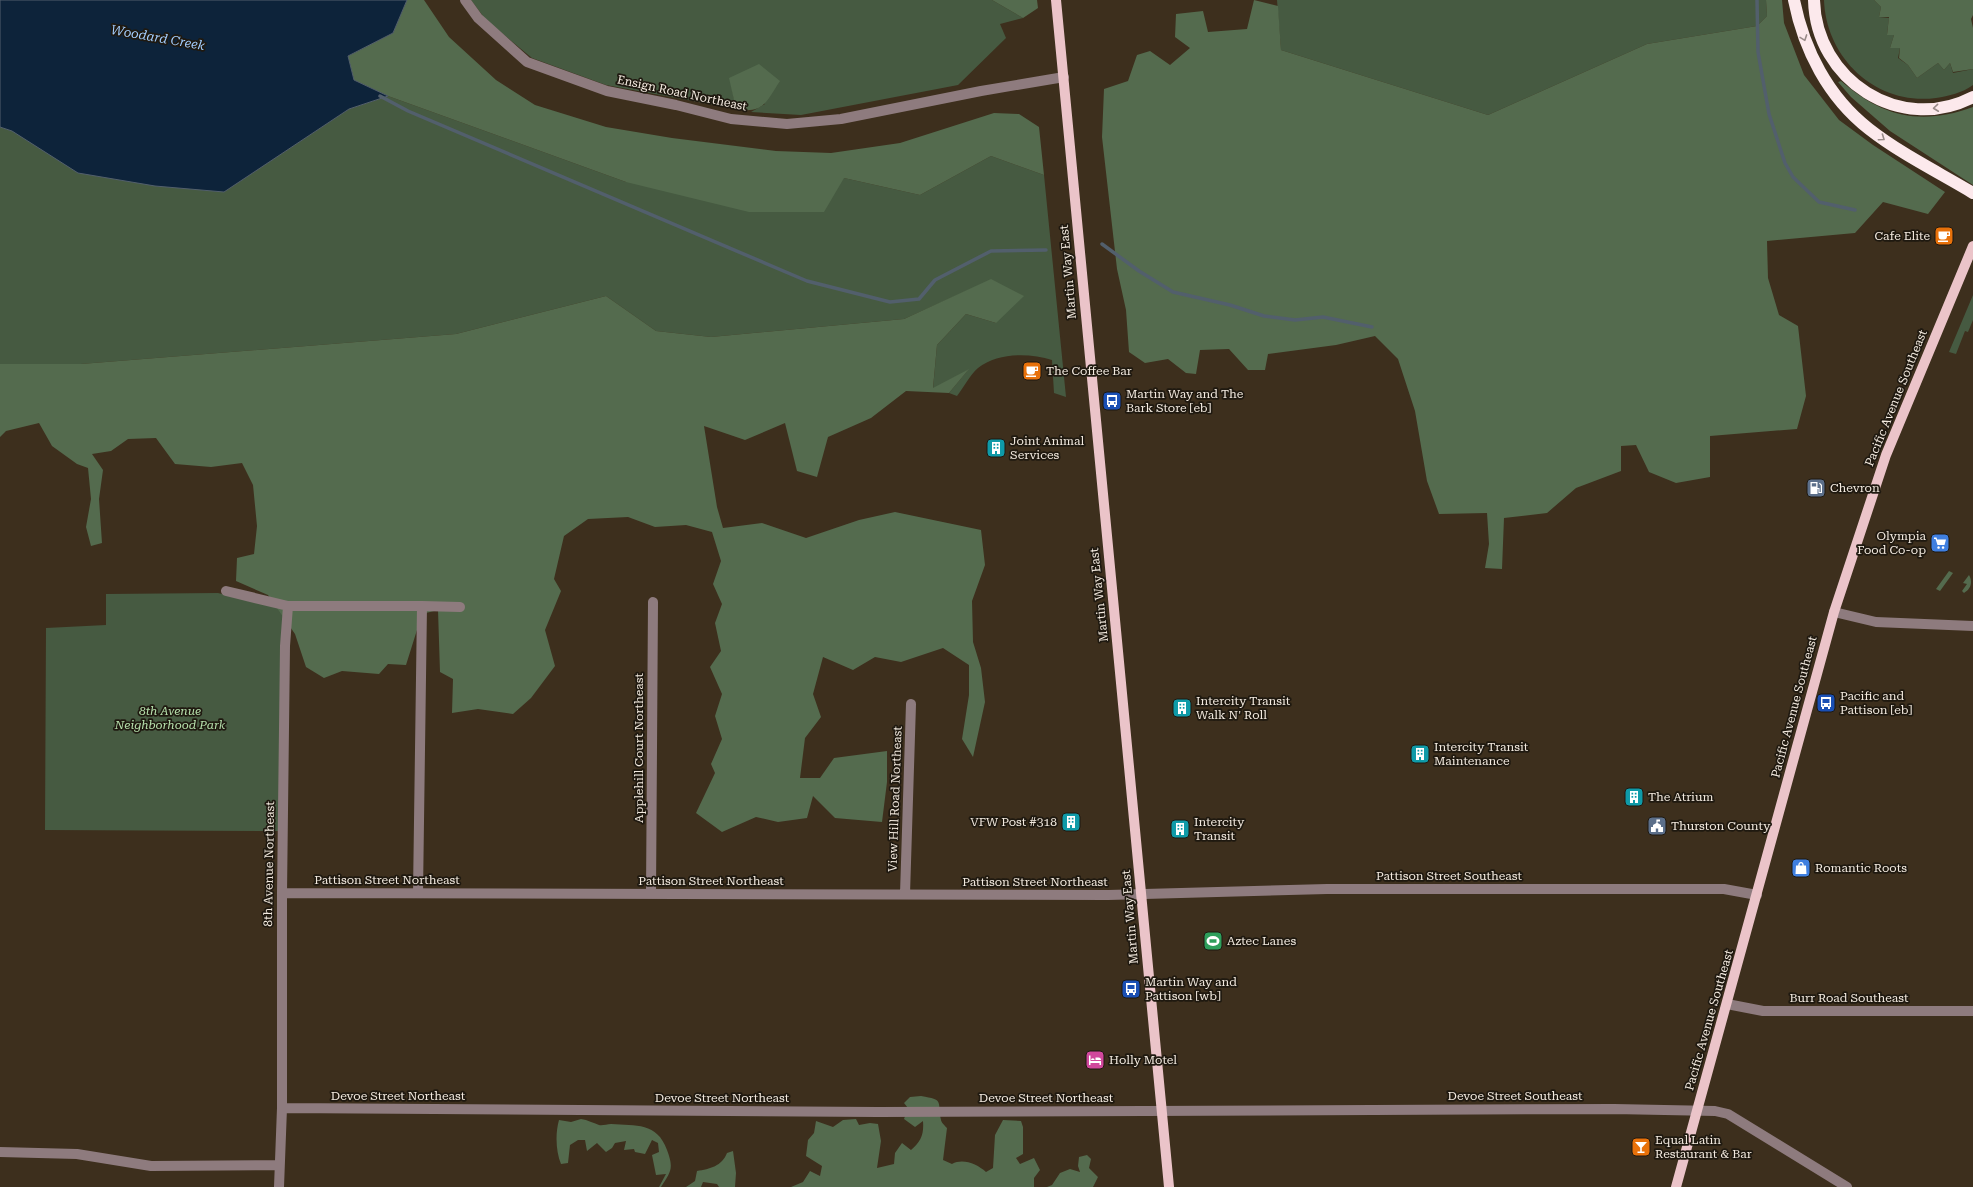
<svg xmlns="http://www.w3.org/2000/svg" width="1973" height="1187" font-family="'Roboto Serif',serif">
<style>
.green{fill:#465a41}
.forest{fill:#546b4e}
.water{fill:#0d233a;stroke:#525f6c}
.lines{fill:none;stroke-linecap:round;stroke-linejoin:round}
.stream{stroke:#525f6c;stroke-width:3.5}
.minor{stroke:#8e7b7e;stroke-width:10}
.major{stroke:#ebc4c9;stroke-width:10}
.highway{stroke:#fce9ec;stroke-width:12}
.oneway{stroke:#998b89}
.labels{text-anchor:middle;stroke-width:3.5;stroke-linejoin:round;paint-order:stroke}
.street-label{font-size:12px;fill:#f4ebe0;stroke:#1f1910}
.poi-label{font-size:12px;fill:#f4ebe0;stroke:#1f1910;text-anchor:start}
.park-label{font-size:12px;font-style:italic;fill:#b6e0ac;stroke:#1f1910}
.water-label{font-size:13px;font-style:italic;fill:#a3ceff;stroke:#1f1910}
</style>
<rect width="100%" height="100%" fill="#3d2f1d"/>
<!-- green -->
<path class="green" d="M 471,0 L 992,0 L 1023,18 L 1000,24 L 1006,38 L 958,85 L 801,115 L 751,112 L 765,104 L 730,78 L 736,109 L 606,85 L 532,58 L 486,20 Z
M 1277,0 L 1766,0 L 1767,16 L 1757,26 L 1647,44 L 1488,115 L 1281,50 Z
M 1824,0 L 1874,0 L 1881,7 L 1879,17 L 1889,18 L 1887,34 L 1894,35 L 1890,48 L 1900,48 L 1898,58 L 1908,65 L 1917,78 L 1938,63 L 1944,70 L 1950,63 L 1953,73 L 1973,69 L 1973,85 C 1962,93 1949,96 1936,98 C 1876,106 1826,58 1824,0 Z
M 388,96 L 626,182 L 844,178 L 920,195 L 991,156 L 1044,175 L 1066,397 L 1054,393 L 1052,360 C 1030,353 998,352 978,368 C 970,375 964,387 957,396 L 949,393 L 968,370 L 933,389 L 937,345 L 966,314 L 996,323 L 991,280 L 904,319 L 711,337 L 656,331 L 606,296 L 456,334 L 81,364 L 0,365 L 0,127 L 224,192 L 349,109 Z
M 1973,295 L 1973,320 L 1968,332 L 1965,331 L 1956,354 L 1949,352 Z
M 218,593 L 258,603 L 288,606 L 278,831 L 45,830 L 46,628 L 106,625 L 106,594 Z"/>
<!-- forest -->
<path class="forest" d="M 407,0 L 424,0 L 449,37 L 496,80 L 535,105 L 606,127 L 672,138 L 776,151 L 831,153 L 900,143 L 994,113 L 1019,114 L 1039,127 L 1044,175 L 991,156 L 920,195 L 844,178 L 824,212 L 749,212 L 626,182 L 388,96 L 354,80 L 348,56 L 393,33 Z
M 992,0 L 1037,0 L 1038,8 L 1023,18 Z
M 1254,0 L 1278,6 L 1281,50 L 1488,115 L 1647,44 L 1757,26 L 1767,16 L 1766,0 L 1782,0 L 1784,23 L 1804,75 L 1839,120 L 1873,145 L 1945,192 L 1928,214 L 1883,202 L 1855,233 L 1767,241 L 1768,278 L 1779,315 L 1798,326 L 1806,396 L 1797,429 L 1710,436 L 1710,477 L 1676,483 L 1649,472 L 1636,445 L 1621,446 L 1621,471 L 1576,488 L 1547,513 L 1504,518 L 1502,569 L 1485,568 L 1489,544 L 1487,513 L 1439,514 L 1427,481 L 1415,411 L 1398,359 L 1375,336 L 1336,345 L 1268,354 L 1265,370 L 1248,370 L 1229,349 L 1200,350 L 1196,374 L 1186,373 L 1168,359 L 1145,363 L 1129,352 L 1126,310 L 1117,269 L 1102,137 L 1104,89 L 1128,81 L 1137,55 L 1150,51 L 1170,65 L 1190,48 L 1175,37 L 1176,14 L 1203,11 L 1208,32 L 1247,29 Z
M 1874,0 L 1973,0 L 1973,15 L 1971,19 L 1973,28 L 1973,69 L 1953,72 L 1950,63 L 1944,70 L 1938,63 L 1917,78 L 1908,65 L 1899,58 L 1900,48 L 1890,48 L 1894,35 L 1887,35 L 1889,17 L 1879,17 L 1881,7 Z
M 759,64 L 780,81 C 766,102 764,114 736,109 L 729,78 Z
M 1841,81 C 1882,117 1921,126 1973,107 L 1973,185 L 1890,131 L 1851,97 L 1838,82 Z
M 991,279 L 1024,296 L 996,323 L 966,314 L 937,345 L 933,388 L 969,369 L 949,393 L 906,391 L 871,418 L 828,437 L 817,477 L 797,471 L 785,423 L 745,440 L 704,426 L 717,507 L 723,528 L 762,523 L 806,538 L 859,520 L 895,512 L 981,530 L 985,565 L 972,601 L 973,642 L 981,668 L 985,702 L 973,757 L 962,739 L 969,695 L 969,665 L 943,648 L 901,662 L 875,657 L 853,670 L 823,657 L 813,694 L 821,717 L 805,738 L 800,778 L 820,778 L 834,758 L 887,751 L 887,782 L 882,822 L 835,818 L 813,796 L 807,818 L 778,822 L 756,817 L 722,832 L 696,813 L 715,773 L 711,764 L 722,739 L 715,716 L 722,694 L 710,667 L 721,651 L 715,623 L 722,604 L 713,584 L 721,561 L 712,532 L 686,525 L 655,527 L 628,517 L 588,519 L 564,536 L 554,579 L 561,591 L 545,630 L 555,666 L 531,698 L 513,714 L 478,709 L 452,713 L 453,679 L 440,672 L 438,610 L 422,614 L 406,665 L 388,664 L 379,674 L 342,671 L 324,678 L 306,667 L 295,634 L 268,595 L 236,581 L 237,558 L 254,554 L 257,526 L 253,485 L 242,463 L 211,467 L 175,464 L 156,438 L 128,439 L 111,451 L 92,454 L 103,470 L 99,499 L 102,543 L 91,546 L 86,527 L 91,499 L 88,468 L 77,464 L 52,446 L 39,423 L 6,431 L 0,437 L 0,364 L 81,364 L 456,334 L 606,296 L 656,331 L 711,337 L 904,319 Z
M 1949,571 L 1953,573 L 1940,591 L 1936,589 Z
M 1969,575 C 1973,582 1971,589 1964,593 L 1962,591 L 1967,584 L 1963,583 Z
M 921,1096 C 945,1100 937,1101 941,1120 C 941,1122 945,1126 947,1128 L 943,1160 L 952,1164 C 963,1158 977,1164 986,1172 L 993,1168 L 995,1135 L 1003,1120 L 1021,1121 L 1023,1127 L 1023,1154 L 1016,1158 L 1020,1164 L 1034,1158 L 1040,1170 L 1034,1178 L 1034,1187 L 791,1187 L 803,1182 L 810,1171 L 820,1176 L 822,1166 L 806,1156 L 808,1140 L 814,1133 L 816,1121 L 833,1127 L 843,1120 L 856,1119 L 859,1125 L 870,1123 L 878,1124 L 881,1141 L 877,1168 L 894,1164 L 895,1153 L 902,1143 L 911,1150 C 921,1141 924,1135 923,1121 L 915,1127 L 904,1119 L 908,1108 L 904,1103 L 910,1097 Z
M 581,1119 C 588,1120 593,1123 599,1125 C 602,1126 607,1124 611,1124 C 636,1126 657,1122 667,1150 C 674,1169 671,1171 661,1187 L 659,1187 L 666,1174 L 656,1175 L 652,1155 L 659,1152 L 658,1143 L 652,1140 L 645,1154 L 635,1152 L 634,1149 L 624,1150 L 626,1141 L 615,1143 L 612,1148 L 606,1152 L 597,1143 L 587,1151 L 585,1140 L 578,1140 L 570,1145 L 568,1163 L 561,1164 C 556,1152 555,1134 559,1120 L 571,1122 Z
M 733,1151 L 736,1173 L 735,1187 L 719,1187 L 717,1184 L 703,1182 L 701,1187 L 686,1187 L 695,1181 L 697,1171 C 710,1169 722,1166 727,1153 Z
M 1087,1155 L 1091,1159 L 1089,1168 L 1098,1177 L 1093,1187 L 1047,1187 L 1052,1185 L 1060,1173 L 1070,1169 L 1080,1172 L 1078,1166 L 1079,1157 Z"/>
<!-- water -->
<path class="water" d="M 0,0 L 407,0 L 393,33 L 348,56 L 354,80 L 388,96 L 349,109 L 224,192 L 155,186 L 78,173 L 12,131 L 0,127 Z"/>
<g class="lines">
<!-- stream -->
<path class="stream" d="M 1757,0 L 1758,52 L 1769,114 L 1785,163 L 1793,177 L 1819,202 L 1855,210
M 380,96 L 408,111 L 807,281 L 890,302 L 919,299 L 935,280 L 991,251 L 1046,250
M 1102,244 L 1139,271 L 1173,292 L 1230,305 L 1264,316 L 1295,320 L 1323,317 L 1372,327"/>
<!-- minor -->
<path class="minor" d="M 465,0 L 478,18 L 527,62 L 607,91 L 676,105 L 731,119 L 787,124 L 841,119 L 981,91 L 1064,77
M 226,591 L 288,606 L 285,646 L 282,893 L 282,1108 L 279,1187
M 288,606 L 422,606 L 418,893
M 422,606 L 460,607
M 1834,612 L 1876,622 L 1973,626
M 282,893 L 1108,895 L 1327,889 L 1724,889 L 1757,895
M 651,894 L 653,602
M 905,894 L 911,704
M 1727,1004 L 1763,1011 L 1973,1011
M 282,1108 L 878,1112 L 1614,1109 L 1715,1111 L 1728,1114 L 1847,1187
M 0,1152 L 77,1154 L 151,1166 L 279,1165"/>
<!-- major -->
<path class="major" d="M 1056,0 L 1169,1187
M 1676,1187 L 1834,612 L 1886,455 L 1973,246"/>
<!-- highway -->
<path class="highway" d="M 1794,0 C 1804,50 1828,97 1869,129 C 1901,154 1938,172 1973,193
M 1814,0 C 1816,80 1900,135 1973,97"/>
</g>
<!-- one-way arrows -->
<defs><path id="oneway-chevron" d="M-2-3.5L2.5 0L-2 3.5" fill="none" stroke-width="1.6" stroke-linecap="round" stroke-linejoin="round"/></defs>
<g class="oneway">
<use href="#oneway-chevron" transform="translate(1804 38) rotate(70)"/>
<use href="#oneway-chevron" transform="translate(1936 108) rotate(174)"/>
<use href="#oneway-chevron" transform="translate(1882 138) rotate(35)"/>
</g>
<!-- icons -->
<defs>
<symbol id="cafe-square" viewBox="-11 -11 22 22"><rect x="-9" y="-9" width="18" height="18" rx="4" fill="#e8710a" stroke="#1f1910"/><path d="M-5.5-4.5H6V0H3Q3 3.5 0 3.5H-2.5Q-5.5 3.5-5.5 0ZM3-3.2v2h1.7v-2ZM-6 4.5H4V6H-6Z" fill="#fff"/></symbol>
<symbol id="bus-square" viewBox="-11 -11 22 22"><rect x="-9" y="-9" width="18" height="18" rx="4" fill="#1a4fb4" stroke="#1f1910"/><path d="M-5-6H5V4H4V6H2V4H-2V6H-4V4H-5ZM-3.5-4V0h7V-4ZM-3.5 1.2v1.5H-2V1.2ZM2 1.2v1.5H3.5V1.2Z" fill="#fff"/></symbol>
<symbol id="building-square" viewBox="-11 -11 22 22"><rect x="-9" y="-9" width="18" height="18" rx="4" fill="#0f9aa8" stroke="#1f1910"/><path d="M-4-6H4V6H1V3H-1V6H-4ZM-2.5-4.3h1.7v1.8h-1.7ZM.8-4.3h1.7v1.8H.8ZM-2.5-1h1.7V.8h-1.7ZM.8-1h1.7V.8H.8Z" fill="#fff"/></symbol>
<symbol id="fuel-square" viewBox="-11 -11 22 22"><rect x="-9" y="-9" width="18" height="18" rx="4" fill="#5c6f8a" stroke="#1f1910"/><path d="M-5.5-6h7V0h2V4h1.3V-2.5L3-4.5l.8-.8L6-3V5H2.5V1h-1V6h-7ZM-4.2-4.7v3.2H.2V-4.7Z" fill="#fff"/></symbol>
<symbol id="supermarket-square" viewBox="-11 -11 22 22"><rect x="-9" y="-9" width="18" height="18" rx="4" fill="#3f7fe0" stroke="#1f1910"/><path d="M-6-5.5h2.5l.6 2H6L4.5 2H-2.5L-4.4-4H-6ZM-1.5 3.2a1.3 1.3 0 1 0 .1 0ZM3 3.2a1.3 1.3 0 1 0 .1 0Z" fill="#fff"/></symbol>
<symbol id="civic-square" viewBox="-11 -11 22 22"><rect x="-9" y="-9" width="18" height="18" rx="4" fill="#5c6f8a" stroke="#1f1910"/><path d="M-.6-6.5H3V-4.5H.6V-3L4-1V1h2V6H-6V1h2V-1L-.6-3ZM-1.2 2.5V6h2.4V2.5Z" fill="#fff"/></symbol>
<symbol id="shop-square" viewBox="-11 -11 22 22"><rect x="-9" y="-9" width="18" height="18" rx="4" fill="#3f7fe0" stroke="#1f1910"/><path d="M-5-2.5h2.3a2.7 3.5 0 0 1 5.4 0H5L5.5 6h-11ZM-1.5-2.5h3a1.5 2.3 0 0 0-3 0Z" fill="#fff"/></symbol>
<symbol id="stadium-square" viewBox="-11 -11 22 22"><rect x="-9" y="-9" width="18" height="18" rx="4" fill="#2e9e5b" stroke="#1f1910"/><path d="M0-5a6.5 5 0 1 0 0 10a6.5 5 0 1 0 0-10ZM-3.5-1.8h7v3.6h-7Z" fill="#fff"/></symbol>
<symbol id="hotel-square" viewBox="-11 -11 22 22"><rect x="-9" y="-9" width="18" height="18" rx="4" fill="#d1479c" stroke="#1f1910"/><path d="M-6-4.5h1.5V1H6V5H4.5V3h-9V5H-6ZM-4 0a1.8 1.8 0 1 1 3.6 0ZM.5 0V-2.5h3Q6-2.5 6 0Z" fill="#fff"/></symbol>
<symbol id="bar-square" viewBox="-11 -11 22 22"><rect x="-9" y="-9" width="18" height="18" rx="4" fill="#e8710a" stroke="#1f1910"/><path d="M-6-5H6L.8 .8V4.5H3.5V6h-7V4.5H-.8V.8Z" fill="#fff"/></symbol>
</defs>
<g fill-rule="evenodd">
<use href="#cafe-square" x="1933" y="225" width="22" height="22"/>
<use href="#cafe-square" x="1021" y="360" width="22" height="22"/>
<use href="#bus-square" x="1101" y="390" width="22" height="22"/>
<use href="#building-square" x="985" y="437" width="22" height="22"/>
<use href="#fuel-square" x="1805" y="477" width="22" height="22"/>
<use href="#supermarket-square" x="1929" y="532" width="22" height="22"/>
<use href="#bus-square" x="1815" y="692" width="22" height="22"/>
<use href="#building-square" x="1171" y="697" width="22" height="22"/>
<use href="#building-square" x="1409" y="743" width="22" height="22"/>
<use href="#building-square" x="1623" y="786" width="22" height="22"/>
<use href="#building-square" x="1060" y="811" width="22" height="22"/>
<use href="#civic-square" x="1646" y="815" width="22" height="22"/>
<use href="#building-square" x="1169" y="818" width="22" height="22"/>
<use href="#shop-square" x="1790" y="857" width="22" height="22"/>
<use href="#stadium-square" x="1202" y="930" width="22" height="22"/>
<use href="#bus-square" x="1120" y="978" width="22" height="22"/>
<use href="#hotel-square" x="1084" y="1049" width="22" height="22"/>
<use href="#bar-square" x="1630" y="1136" width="22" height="22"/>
</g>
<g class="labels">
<!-- street labels -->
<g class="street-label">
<text transform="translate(682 93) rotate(12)" y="4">Ensign Road Northeast</text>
<text transform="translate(1068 272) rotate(-95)" y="4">Martin Way East</text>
<text transform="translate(1896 398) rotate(-68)" y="4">Pacific Avenue Southeast</text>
<text transform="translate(1099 595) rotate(-96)" y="4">Martin Way East</text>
<text transform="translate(1794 707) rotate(-75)" y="4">Pacific Avenue Southeast</text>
<text transform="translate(639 748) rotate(-90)" y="4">Applehill Court Northeast</text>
<text transform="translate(895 799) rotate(-88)" y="4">View Hill Road Northeast</text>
<text transform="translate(269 864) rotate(-89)" y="4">8th Avenue Northeast</text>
<text x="1449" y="880">Pattison Street Southeast</text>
<text x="387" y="884">Pattison Street Northeast</text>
<text x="711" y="885">Pattison Street Northeast</text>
<text x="1035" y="886">Pattison Street Northeast</text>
<text transform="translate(1130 917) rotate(-95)" y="4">Martin Way East</text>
<text x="1849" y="1002">Burr Road Southeast</text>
<text transform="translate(1709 1020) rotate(-74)" y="4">Pacific Avenue Southeast</text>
<text x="398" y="1100">Devoe Street Northeast</text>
<text x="1515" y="1100">Devoe Street Southeast</text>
<text x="722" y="1102">Devoe Street Northeast</text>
<text x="1046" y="1102">Devoe Street Northeast</text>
</g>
<!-- poi labels -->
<g class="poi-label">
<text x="1930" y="240" text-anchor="end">Cafe Elite</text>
<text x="1046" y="375">The Coffee Bar</text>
<text x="1126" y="398">Martin Way and The<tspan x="1126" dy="14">Bark Store [eb]</tspan></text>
<text x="1010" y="445">Joint Animal<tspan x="1010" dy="14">Services</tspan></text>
<text x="1830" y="492">Chevron</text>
<text x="1926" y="540" text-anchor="end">Olympia<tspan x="1926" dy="14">Food Co-op</tspan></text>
<text x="1840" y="700">Pacific and<tspan x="1840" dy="14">Pattison [eb]</tspan></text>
<text x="1196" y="705">Intercity Transit<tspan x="1196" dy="14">Walk N' Roll</tspan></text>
<text x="1434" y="751">Intercity Transit<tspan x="1434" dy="14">Maintenance</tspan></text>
<text x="1648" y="801">The Atrium</text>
<text x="1057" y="826" text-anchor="end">VFW Post #318</text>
<text x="1194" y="826">Intercity<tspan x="1194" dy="14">Transit</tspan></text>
<text x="1671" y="830">Thurston County</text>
<text x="1815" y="872">Romantic Roots</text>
<text x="1227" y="945">Aztec Lanes</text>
<text x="1145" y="986">Martin Way and<tspan x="1145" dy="14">Pattison [wb]</tspan></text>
<text x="1109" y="1064">Holly Motel</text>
<text x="1655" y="1144">Equal Latin<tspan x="1655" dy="14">Restaurant &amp; Bar</tspan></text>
</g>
<!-- park labels -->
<g class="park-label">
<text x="170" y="715">8th Avenue<tspan x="170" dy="14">Neighborhood Park</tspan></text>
</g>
<!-- water labels -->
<g class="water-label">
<text transform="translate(158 37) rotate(10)" y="5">Woodard Creek</text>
</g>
</g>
</svg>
